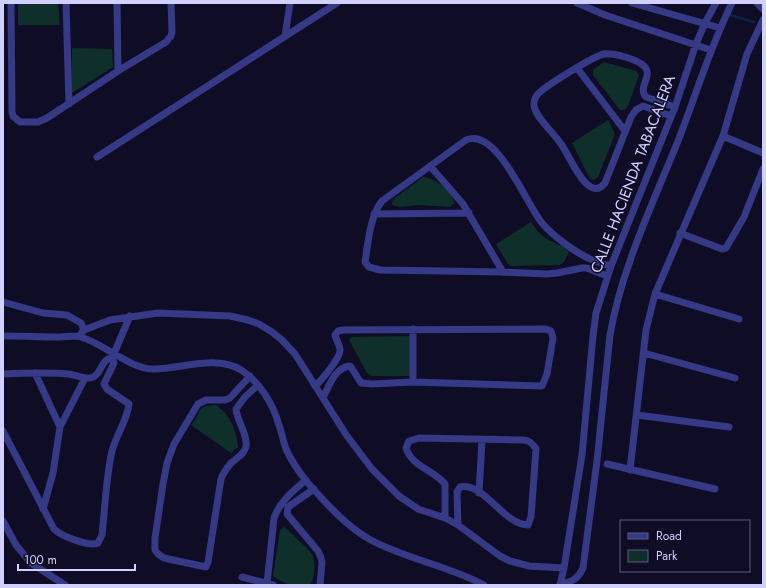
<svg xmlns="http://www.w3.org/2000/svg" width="766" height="588" font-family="Jost,sans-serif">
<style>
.green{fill:#0f2f2b}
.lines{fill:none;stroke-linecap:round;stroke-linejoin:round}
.stream{stroke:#082548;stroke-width:2.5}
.minor{stroke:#353986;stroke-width:7}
.labels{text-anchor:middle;stroke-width:3;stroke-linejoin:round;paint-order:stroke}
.street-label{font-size:15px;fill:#d1d0ff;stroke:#0f0d25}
</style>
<rect width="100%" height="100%" fill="#0f0d25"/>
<!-- green -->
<path class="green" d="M 18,3 L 58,3 L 60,25 L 18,25 Z
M 72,48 L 112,49 L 113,67 L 72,93 Z
M 604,62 L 636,71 L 639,75 L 628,106 L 624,110 L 620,110 L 593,75 L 593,70 Z
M 608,120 L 615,134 L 598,177 L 594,180 L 590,179 L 572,143 Z
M 423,177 C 437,178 450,191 455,203 L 450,207 L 420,205 L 400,207 L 392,205 L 392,202 L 395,198 Z
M 531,222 C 536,229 540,235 547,239 C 554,243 563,245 569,252 L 564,262 L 560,265 L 511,266 L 508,264 L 496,244 Z
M 410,336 L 410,376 L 372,376 L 367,373 L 349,340 L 352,337 Z
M 216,405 C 229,413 237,431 238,447 L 231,453 L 191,425 C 203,412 194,406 216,405 Z
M 284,527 C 290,532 308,548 312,554 C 316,561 315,579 310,585 C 294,586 286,586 273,576 L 280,530 Z"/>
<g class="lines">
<!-- stream -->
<path class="stream" d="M 730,15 L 754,22"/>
<!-- minor -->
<path class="minor" d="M 11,3 L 12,112 L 13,116 L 20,122 L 38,122 L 47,118 L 118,71 L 166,42 L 171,36 L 172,32 L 171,3
M 66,3 L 69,104
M 117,3 L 118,71
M 577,3 L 605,15 L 711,50
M 632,3 L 720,28
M 757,3 L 763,9
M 285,36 L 290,3
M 577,68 L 625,131
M 671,116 L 643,106 L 636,110 L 631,117 L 605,183 C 588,205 569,154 561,144 C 555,134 533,115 534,104 C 534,100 536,96 539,93 C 547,85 594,56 604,54 C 614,53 637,59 644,66 C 654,75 637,87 646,97 L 675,107
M 723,136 L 763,153
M 97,157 L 337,3
M 430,166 L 463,204 L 503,272
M 374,214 L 469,213
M 680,233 L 722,249 L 726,248 L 744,217 L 763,169
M 607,276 L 587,268 L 582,268 L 557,273 L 547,274 L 503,272 L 380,270 L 369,267 L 365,262 C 368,243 370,216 382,201 L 466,140 C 497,127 526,204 542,223 C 552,235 573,251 588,258 C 595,262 603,264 611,266
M 655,294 L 739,319
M 3,302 L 43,313 L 67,315 L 81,323 L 84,330
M 413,329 L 413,382
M 6,336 C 24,336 42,337 60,337 C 66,337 75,335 81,337 C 104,344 129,368 152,369 C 179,370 215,354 241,370 C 260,382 273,404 279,425 C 282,433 283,441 286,449 C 291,460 299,472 307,482 C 324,501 346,526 369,539 C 405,559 447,565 484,585
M 79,336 L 84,330 L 110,320 L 158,313 L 230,316 L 248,320 L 259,324 L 272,332 L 282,340 L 295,354 L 347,436 L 372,469 L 399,496 L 418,509 L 445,518 L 458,525 L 500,556 L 510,561 L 529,566 L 564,568
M 644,353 L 735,378
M 35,373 L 60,427
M 3,374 C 24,373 47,372 69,374 C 76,375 83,379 90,378 C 102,376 100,359 112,358
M 250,376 L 230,398 L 225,400 L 206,400 L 198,404 L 174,444 L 167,463 L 163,484 L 155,538 L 155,550 L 158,554 L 164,558 L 206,567 L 208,562 L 221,479 C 223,473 227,468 231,463 C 238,457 248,452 246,442 C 245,430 237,420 236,409 L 245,397 L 258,385
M 315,386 C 321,381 341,357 340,350 C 340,345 336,340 335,335 L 338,331 L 343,330 L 546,329 L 551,331 L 553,338 L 547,374 L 542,386 L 413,382 L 372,384 L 361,383 L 351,367 L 349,366 C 334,369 329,386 323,398
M 637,415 L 729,427
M 3,431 L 54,529 C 61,536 89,547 98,543 L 102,535 C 105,508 106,477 112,451 C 116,435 127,421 129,404 L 107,389 L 104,384 L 114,363 L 112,358 L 130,316
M 607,464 L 715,489
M 630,470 L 646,330 L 655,294 L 723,136 L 747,54 L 763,20
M 314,489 L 288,507 L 287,514 L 318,551 L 321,558 L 322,562 L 320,585
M 479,493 L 482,440
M 43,509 L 53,473 L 60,427 L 85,378
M 445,518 L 445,484 C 434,470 412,467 406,448 L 409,441 L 419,438 L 522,440 C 529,440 532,443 536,449 L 531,517 L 528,525 C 504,525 484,482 460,487 L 457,492 L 458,525
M 3,521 L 16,545 L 31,563 L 65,585
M 242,577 L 273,585
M 267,583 L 274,518 C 280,501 293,491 306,480
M 560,584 C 572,582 578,579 583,568 L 597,461 L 610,335 C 621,270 653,203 678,141 C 696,95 710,47 732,3
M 560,585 L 564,568 L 582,455 L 593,336 L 596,313 L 611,266 L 675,107 L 696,44 L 705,23 L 716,3"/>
</g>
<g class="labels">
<!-- street labels -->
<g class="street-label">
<text transform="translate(633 174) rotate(-69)" y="5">CALLE HACIENDA TABACALERA</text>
</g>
</g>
<!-- border -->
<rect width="766" height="588" fill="none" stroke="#d1d0ff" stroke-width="8"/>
<!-- legend -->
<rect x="620" y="520" width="130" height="52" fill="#0f0d25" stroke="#5d5b7c"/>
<rect x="628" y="533" width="20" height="6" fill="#353986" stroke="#5d5b7c"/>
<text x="656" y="540" font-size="12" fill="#d1d0ff">Road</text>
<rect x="628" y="550" width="20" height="12" fill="#0f2f2b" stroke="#5d5b7c"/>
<text x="656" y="560" font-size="12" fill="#d1d0ff">Park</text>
<!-- scale -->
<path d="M18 564v6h117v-6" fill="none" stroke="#d1d0ff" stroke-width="2"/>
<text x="24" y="564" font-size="12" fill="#d1d0ff" stroke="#0f0d25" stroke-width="3" paint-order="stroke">100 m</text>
</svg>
